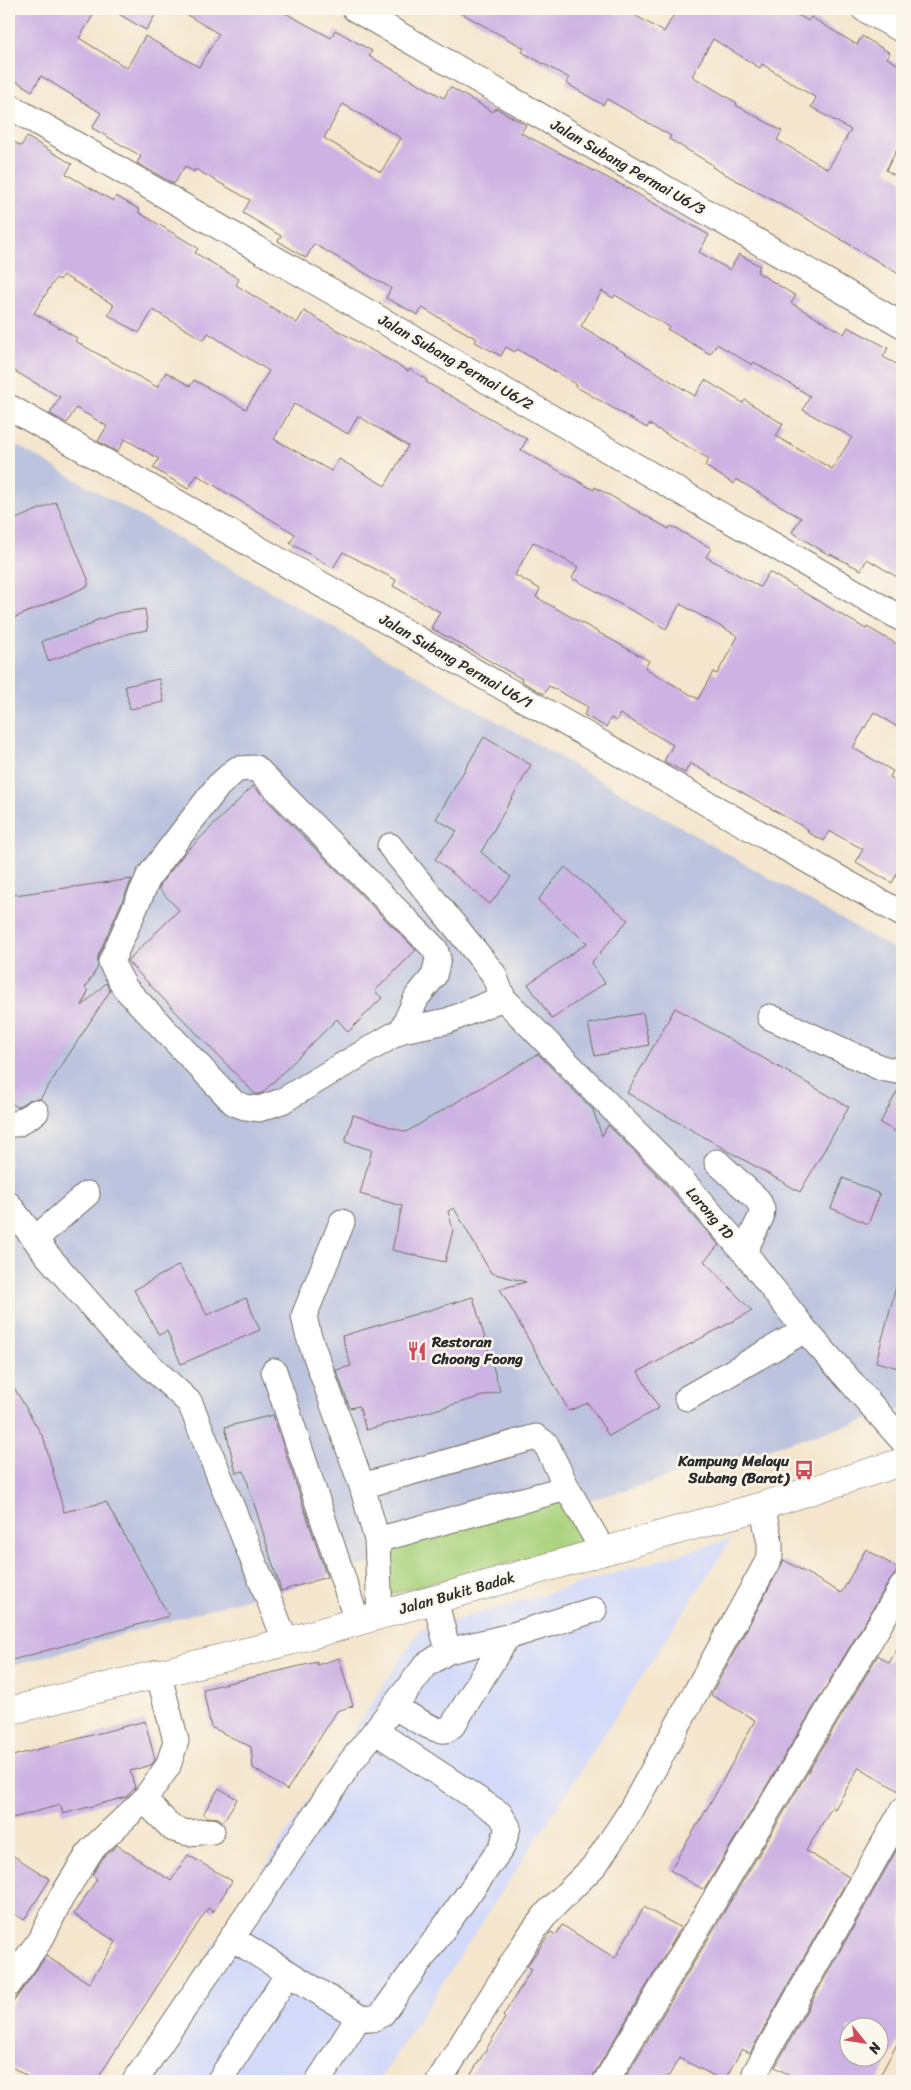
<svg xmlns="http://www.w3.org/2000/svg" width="911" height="2090" font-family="Sriracha,sans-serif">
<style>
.built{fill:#d2d9f9}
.industrial{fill:#bcc3de}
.green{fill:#aad37e;stroke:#6a7f54}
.building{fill:#cdb3e3;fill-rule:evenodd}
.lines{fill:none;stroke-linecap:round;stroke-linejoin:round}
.minor-casing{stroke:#716c63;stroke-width:27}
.major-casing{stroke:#716c63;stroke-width:29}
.minor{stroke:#fff;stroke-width:25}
.major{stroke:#fff;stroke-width:28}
.labels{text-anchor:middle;stroke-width:5;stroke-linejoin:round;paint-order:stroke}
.street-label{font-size:15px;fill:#2b2b2b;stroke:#fbf7ec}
.poi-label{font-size:15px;font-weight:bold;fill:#2b2b2b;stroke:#fbf7ec;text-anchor:start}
</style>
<rect width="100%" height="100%" fill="#fbf7ec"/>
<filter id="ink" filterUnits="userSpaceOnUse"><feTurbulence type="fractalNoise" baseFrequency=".02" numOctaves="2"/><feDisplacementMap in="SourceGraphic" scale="10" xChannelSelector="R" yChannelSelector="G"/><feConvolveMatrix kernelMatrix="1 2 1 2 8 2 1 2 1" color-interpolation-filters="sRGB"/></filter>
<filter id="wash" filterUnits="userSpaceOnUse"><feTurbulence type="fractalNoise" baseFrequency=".0096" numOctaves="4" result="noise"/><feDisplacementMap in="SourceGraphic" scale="20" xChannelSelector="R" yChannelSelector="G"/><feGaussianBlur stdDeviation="1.12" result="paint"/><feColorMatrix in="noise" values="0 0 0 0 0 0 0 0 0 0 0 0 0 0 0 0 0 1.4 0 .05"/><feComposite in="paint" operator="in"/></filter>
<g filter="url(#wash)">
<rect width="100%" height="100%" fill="#f4e5cc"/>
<!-- built -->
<path class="built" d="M 731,1539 L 379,2081 L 125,2081 L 419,1631 Z"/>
<!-- industrial -->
<path class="industrial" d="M 9,441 L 902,954 L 902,1410 L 9,1667 Z"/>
<!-- green -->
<path class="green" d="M 568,1497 L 582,1544 L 386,1595 L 384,1544 Z"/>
<g id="blocks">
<!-- building -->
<path class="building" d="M 9,9 L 97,9 L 79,38 L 127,68 L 145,36 L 199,67 L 219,34 L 177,9 L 278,9 L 331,38 L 335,30 L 372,51 L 369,56 L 444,98 L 450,87 L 493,112 L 496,108 L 526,125 L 521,133 L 627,188 L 709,235 L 699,252 L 730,270 L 739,254 L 760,266 L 757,272 L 796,296 L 791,303 L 844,334 L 848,327 L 888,348 L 883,357 L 902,367 L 902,580 L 867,559 L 861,570 L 830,554 L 829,555 L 792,532 L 801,518 L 736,479 L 734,484 L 705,466 L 709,459 L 649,424 L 647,428 L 575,386 L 576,384 L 517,349 L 515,352 L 506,347 L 501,356 L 475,342 L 477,339 L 422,308 L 418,315 L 386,298 L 391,288 L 314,244 L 306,258 L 278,241 L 281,236 L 243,213 L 250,200 L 195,169 L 194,172 L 185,166 L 174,184 L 137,163 L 141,156 L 92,128 L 101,113 L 41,76 L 32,91 L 9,77 ZM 343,104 L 401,138 L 381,172 L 324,138 ZM 602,291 L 613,298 L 615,295 L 669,327 L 667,329 L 710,354 L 717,344 L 752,365 L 754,362 L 810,396 L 803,410 L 852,437 L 832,469 L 776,436 L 783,424 L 745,400 L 743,403 L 705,380 L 695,396 L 581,326 Z
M 110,9 L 159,9 L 146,30 Z
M 454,9 L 624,9 L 664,32 L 677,9 L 788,9 L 808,21 L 811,17 L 857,45 L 862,36 L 890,53 L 887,58 L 902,67 L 902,140 L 886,170 L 902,180 L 902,276 L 809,220 L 712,167 L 713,165 L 669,139 L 671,136 L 607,99 L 603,105 L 566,83 L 569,78 L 522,52 L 524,48 ZM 713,39 L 760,68 L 762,64 L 816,98 L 811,107 L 851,130 L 828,169 L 777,140 L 782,131 L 736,105 L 737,103 L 692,76 Z
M 27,137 L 72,164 L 66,174 L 113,201 L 116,196 L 140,210 L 138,212 L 198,248 L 195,253 L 239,279 L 236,285 L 297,323 L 304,311 L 408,371 L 410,369 L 427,380 L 426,382 L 527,439 L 521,450 L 594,490 L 595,487 L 669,529 L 671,526 L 711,548 L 706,557 L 760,587 L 769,572 L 866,629 L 867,627 L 902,647 L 902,730 L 874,712 L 853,748 L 893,771 L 890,777 L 902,784 L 902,865 L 892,883 L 856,862 L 863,849 L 829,831 L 824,841 L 807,832 L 809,830 L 690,763 L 685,773 L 664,761 L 673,745 L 620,714 L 616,721 L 611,718 L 606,727 L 584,715 L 588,707 L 549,686 L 544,694 L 521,681 L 522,679 L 431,628 L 440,612 L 393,586 L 396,580 L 343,552 L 333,568 L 290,543 L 295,534 L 197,475 L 188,489 L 153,468 L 159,459 L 125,439 L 117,452 L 98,441 L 107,426 L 76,408 L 67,423 L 50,414 L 60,397 L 9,368 L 9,139 L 21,146 ZM 63,275 L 114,305 L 108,315 L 139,333 L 153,310 L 204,340 L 208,333 L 269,371 L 246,409 L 194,380 L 190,386 L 166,372 L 157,387 L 75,341 L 77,338 L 34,313 L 56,278 L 60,280 ZM 294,404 L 348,434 L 358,416 L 408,446 L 385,486 L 339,459 L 331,471 L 274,439 ZM 533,542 L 578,567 L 572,578 L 666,629 L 680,604 L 738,636 L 717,674 L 713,672 L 698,699 L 645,668 L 649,661 L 536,597 L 540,589 L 515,575 Z
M 56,502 L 88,579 L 88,586 L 9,620 L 9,522 Z
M 145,609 L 148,630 L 130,633 L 48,661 L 42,641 L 93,624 L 92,622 L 117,613 Z
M 159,679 L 164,702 L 130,709 L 125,686 Z
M 484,737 L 531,765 L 481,852 L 511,877 L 490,904 L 435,859 L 457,831 L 436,819 Z
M 253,786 L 416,950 L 375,991 L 382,998 L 348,1032 L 337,1019 L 262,1093 L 258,1094 L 255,1094 L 127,961 L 179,910 L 159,889 L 161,883 L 184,854 Z
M 565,867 L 628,920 L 591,963 L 605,983 L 552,1019 L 528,984 L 587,943 L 538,900 Z
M 132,879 L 98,956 L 98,967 L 85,988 L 88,991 L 82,1006 L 106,983 L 110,991 L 40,1099 L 29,1100 L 17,1107 L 9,1101 L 9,904 L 14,895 Z
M 675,1008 L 849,1107 L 800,1192 L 627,1093 Z
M 643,1013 L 649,1045 L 595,1056 L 588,1024 Z
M 538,1054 L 593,1110 L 602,1136 L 608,1125 L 662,1180 L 719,1245 L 704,1261 L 752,1311 L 638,1372 L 659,1408 L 609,1436 L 588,1403 L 569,1411 L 500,1289 L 526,1282 L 491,1273 L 454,1208 L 448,1211 L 453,1230 L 445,1262 L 392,1250 L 402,1206 L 360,1194 L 372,1150 L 345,1142 L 353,1115 L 406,1132 Z
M 900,1086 L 902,1086 L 902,1135 L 880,1123 Z
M 843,1178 L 880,1194 L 868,1224 L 831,1208 Z
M 179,1265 L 207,1315 L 246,1298 L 260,1330 L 181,1364 L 167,1331 L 159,1335 L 134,1290 Z
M 896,1287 L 902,1287 L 902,1369 L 876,1362 Z
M 473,1297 L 500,1391 L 366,1430 L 359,1406 L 350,1408 L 336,1370 L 351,1366 L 342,1336 Z
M 9,1379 L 44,1439 L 64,1512 L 106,1502 L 169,1616 L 9,1661 Z
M 273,1415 L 327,1577 L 281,1591 L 244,1471 L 236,1473 L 225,1427 Z
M 866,1549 L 899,1569 L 890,1580 L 704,1890 L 670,1870 L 714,1797 L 755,1720 L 711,1695 L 784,1560 L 841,1593 Z
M 902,1641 L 902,1793 L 859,1767 L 835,1809 L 832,1807 L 806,1851 L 849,1877 L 750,2053 L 742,2049 L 724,2081 L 679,2058 L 666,2081 L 623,2081 L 878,1655 L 889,1663 Z
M 339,1658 L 353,1706 L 337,1711 L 287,1790 L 253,1768 L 251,1747 L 211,1727 L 203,1689 L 317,1662 L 317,1665 Z
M 145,1721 L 155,1760 L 151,1765 L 130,1771 L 135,1788 L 126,1797 L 63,1814 L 60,1805 L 9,1819 L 9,1757 Z
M 219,1788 L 237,1799 L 223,1822 L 218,1818 L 207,1817 L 203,1814 Z
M 902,1840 L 902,2035 L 877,2081 L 800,2081 L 775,2067 ZM 848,2028 L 878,2028 L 878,2058 L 848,2058 Z
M 117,1845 L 171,1881 L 188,1855 L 232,1881 L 213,1912 L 208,1908 L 96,2081 L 34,2081 L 9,2065 L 9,2008 L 46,1956 L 89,1983 L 116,1942 L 74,1914 L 97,1879 L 92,1875 L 102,1859 Z
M 9,1853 L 50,1879 L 24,1920 L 9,1910 Z
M 644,1907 L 681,1928 L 594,2074 L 592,2081 L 467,2081 L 505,2018 L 503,2016 L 532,1969 L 527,1966 L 551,1932 L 556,1935 L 562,1925 L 615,1958 Z"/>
</g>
</g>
<g filter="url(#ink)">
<use href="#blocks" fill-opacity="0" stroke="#716c63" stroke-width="1"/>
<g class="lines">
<defs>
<path id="minor" d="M 355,9 L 902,325
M 864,9 L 902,30
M 9,106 L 902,619
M 9,407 L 902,914
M 256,768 L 435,949 L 438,959 L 434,976 L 417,997 L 402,1030 L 282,1101 L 259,1109 L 245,1107 L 234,1103 L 125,988 L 111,962 L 149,876 L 218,786 L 237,769 Z
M 390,846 L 493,973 L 503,998 L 673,1170 L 744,1252 L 805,1330 L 902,1440
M 770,1017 L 881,1068 L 902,1072
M 402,1030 L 447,1021 L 503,998
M 9,1124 L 17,1124 L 36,1112
M 717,1162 L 758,1200 L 762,1209 L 761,1217 L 744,1252
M 9,1205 L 47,1255 L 119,1337 L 190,1403 L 286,1642
M 342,1222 L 304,1316 L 308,1334 L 362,1486 L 377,1540 L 380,1615
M 35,1239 L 87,1194
M 274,1371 L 357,1621
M 687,1398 L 805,1330
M 362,1486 L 536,1437 L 546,1444 L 567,1488 L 377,1540
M 567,1488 L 604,1552
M 435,1599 L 448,1651
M 395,1707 C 405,1713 435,1733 446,1730 C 449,1729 451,1726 453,1725 L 507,1637
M 144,1800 L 173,1829 L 188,1833 L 212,1831
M 232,1938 L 359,2017 L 372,2019 L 382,2014 L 502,1847 L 508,1827 L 500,1814 L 375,1731
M 9,1984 L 42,1937 L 61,1898 L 91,1850 L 144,1800 L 168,1766 L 176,1741 L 158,1672
M 755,2073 L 902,1811
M 135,2081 L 350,1763 L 426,1665 L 448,1651 L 507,1637 L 594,1610
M 219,2081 L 288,1974
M 318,2081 L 359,2017
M 439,2081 L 528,1938 L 547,1913 L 595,1865 L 630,1812 L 770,1557 L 770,1543 L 762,1506
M 606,2081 L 902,1587"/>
<path id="major" d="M 9,1711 L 286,1642 L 762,1506 L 902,1462"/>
</defs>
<!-- minor casing -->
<use href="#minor" class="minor-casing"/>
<!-- major casing -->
<use href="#major" class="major-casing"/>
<!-- minor -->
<use href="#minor" class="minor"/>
<!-- major -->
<use href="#major" class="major"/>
</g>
</g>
<!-- icons -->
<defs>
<symbol id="restaurant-bare" viewBox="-9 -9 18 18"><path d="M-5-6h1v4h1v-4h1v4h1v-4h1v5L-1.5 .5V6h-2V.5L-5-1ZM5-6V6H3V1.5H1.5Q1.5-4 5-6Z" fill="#d1495b" stroke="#fbf7ec" stroke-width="2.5" paint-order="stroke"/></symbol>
<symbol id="bus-bare" viewBox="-9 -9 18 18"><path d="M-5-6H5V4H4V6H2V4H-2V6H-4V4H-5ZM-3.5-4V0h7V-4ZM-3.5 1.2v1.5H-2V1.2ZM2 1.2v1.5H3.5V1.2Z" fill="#d1495b" stroke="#fbf7ec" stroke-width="2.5" paint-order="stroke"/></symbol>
</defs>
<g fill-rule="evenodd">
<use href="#restaurant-bare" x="403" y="1337" width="28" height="28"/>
<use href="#bus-bare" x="790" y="1456" width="28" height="28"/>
</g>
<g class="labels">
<!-- street labels -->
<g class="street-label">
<text transform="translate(628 167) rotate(30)" y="5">Jalan Subang Permai U6/3</text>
<text transform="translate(456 362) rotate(30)" y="5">Jalan Subang Permai U6/2</text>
<text transform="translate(456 661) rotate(30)" y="5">Jalan Subang Permai U6/1</text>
<text transform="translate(710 1213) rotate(49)" y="5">Lorong 1D</text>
<text transform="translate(457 1593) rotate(-16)" y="5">Jalan Bukit Badak</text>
</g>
<!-- poi labels -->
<g class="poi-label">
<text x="432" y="1347">Restoran<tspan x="432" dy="17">Choong Foong</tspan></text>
<text x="789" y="1466" text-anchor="end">Kampung Melayu<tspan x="789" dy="17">Subang (Barat)</tspan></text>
</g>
</g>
<!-- margin -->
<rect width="911" height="2090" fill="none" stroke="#fbf7ec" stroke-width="30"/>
<!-- north arrow -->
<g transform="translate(864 2042) rotate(120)"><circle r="24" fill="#fbf7ec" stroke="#a8a59f"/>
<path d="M0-4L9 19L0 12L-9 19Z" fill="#d1495b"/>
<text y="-8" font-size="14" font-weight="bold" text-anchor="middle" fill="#2b2b2b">N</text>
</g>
</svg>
